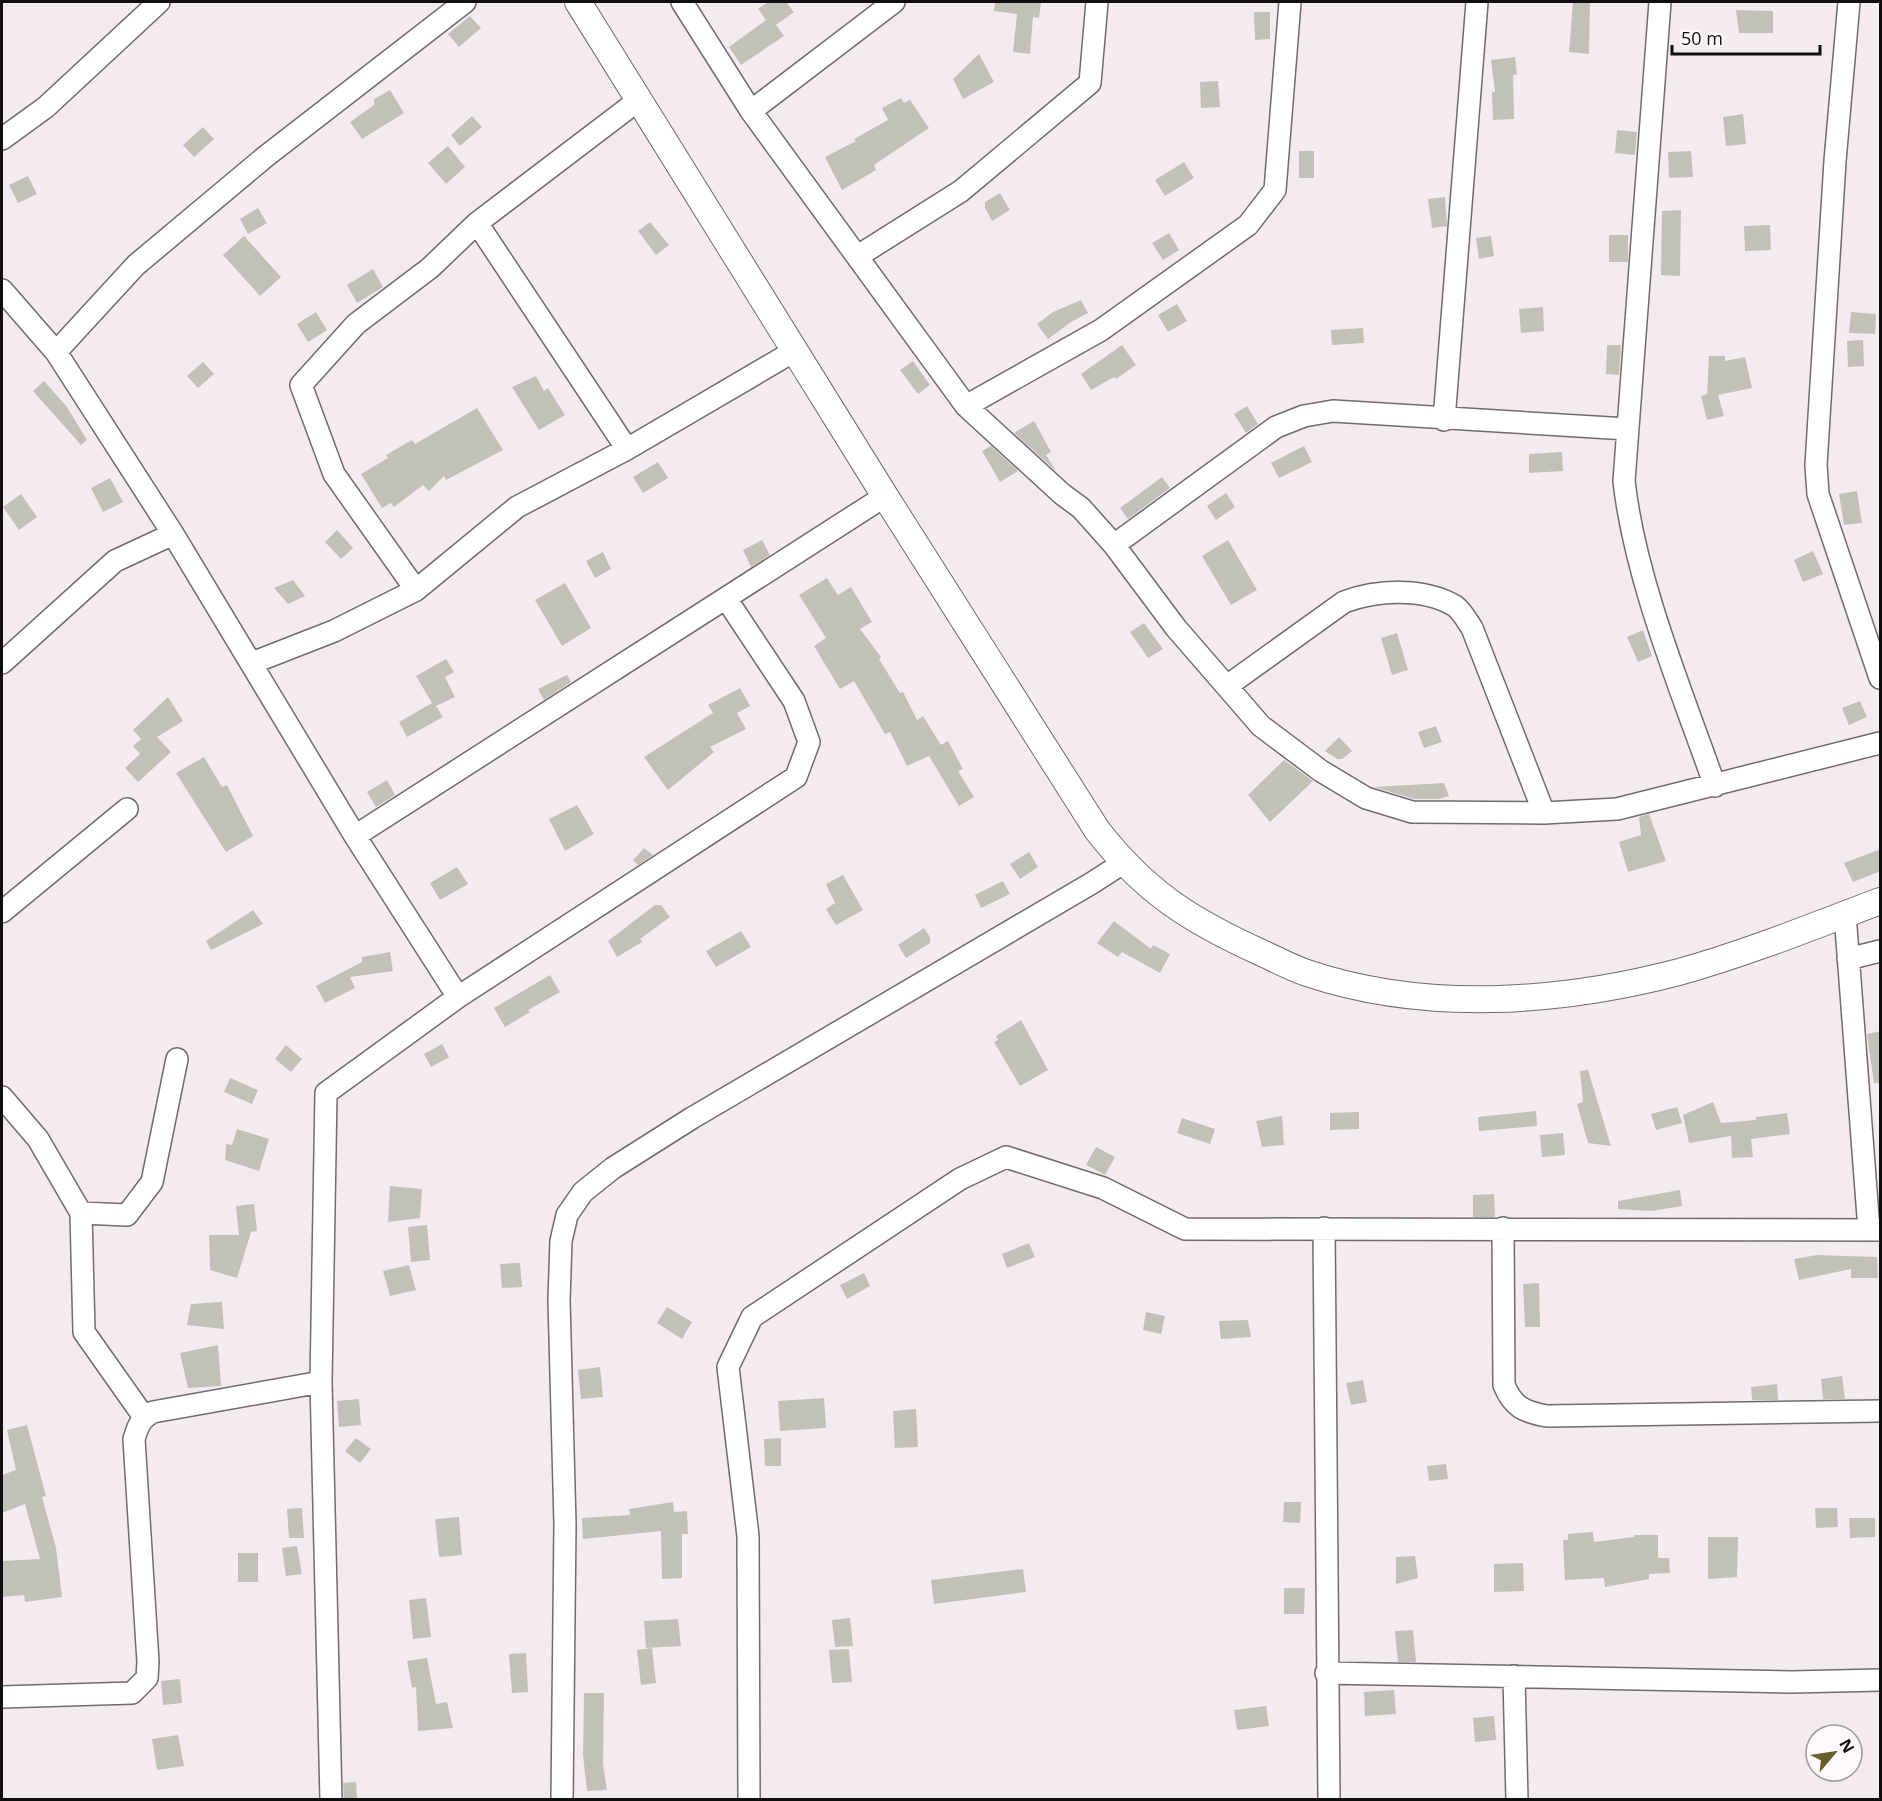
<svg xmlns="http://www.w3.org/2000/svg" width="1882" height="1801" font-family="'Open Sans',sans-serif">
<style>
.building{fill:#c2c1b7}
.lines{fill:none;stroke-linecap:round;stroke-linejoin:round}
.minor-casing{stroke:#716a6f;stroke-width:24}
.tertiary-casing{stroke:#716a6f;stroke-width:28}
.minor{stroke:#fff;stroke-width:21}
.tertiary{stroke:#fff;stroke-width:26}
</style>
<rect width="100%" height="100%" fill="#f4ebf1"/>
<!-- building -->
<path class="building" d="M 768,2 L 786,2 L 794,12 L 776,25 L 784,36 L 741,65 L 729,47 L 766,20 L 758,9 Z
M 995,2 L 1041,2 L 1039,18 L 1033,17 L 1030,54 L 1013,52 L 1017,14 L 994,11 Z
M 1573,2 L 1590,2 L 1589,54 L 1569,52 Z
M 1736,10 L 1773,11 L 1773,33 L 1739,33 Z
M 1254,12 L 1270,12 L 1270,39 L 1255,40 Z
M 470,16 L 481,28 L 459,47 L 448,34 Z
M 979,54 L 994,82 L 963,99 L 953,79 Z
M 1515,57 L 1517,74 L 1513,75 L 1514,119 L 1493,120 L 1492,92 L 1495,92 L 1491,60 Z
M 1218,81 L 1220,107 L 1201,108 L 1200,82 Z
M 390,90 L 404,113 L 362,139 L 350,122 L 374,105 L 374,99 Z
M 901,98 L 904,103 L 910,100 L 929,128 L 874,165 L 876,170 L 842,190 L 825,157 L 856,141 L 854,139 L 888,120 L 882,108 Z
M 1743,114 L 1746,144 L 1726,146 L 1723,117 Z
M 472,116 L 482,127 L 460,146 L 451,135 Z
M 203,127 L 214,139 L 194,157 L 183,145 Z
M 1617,130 L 1637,132 L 1635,155 L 1615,153 Z
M 448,146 L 465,167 L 446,184 L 428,163 Z
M 1299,151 L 1314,151 L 1314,178 L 1299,178 Z
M 1691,151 L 1693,177 L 1669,178 L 1668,152 Z
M 1184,162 L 1194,178 L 1165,196 L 1155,180 Z
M 28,176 L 37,194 L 18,203 L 9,185 Z
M 1000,193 L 1010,210 L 992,221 L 985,208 L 985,202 Z
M 1445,197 L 1447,226 L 1432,228 L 1428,199 Z
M 258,208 L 267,223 L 248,234 L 240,219 Z
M 1681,210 L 1680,276 L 1661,275 L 1662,211 Z
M 650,222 L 669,245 L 656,255 L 638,231 Z
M 1770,225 L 1771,250 L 1745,251 L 1744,226 Z
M 1169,233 L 1179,250 L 1163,260 L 1152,243 Z
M 1609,235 L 1628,235 L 1628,262 L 1609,262 Z
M 244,236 L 281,277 L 260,296 L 223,255 Z
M 1491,236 L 1494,256 L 1479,259 L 1476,238 Z
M 373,269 L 383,287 L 357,303 L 347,285 Z
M 1081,300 L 1088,313 L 1071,322 L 1048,339 L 1037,324 L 1053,312 Z
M 1177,304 L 1187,321 L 1168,332 L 1158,315 Z
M 1543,307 L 1544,331 L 1521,333 L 1519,309 Z
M 316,312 L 327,330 L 308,342 L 297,324 Z
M 1851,312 L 1876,314 L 1875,334 L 1849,333 Z
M 1363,328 L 1364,343 L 1332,345 L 1331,330 Z
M 1863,340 L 1864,366 L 1848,367 L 1847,341 Z
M 1122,345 L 1136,365 L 1116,379 L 1114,377 L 1091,390 L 1081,374 Z
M 1607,345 L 1621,345 L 1619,375 L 1606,374 Z
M 1709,356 L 1725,356 L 1725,361 L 1745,357 L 1752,388 L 1718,395 L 1724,416 L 1707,420 L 1701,396 L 1707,394 Z
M 913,361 L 930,385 L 918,394 L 900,370 Z
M 203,362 L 214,374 L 198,388 L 187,376 Z
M 536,376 L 544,391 L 548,388 L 565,415 L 539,430 L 512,387 Z
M 44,381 L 67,407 L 87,440 L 81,445 L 33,391 Z
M 1247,406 L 1258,424 L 1246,433 L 1234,414 Z
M 477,408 L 503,450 L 446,480 L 444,476 L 429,491 L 423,485 L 394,507 L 391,503 L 382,508 L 361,474 L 388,458 L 386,455 L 412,440 L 415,444 Z
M 1034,421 L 1051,452 L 1046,455 L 1056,471 L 1014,433 Z
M 991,446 L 1018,471 L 1000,482 L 982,451 Z
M 1304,446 L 1312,462 L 1279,478 L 1271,463 Z
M 1562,452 L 1563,471 L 1529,473 L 1529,454 Z
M 658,462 L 668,478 L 643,493 L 633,477 Z
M 1162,477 L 1170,488 L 1128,519 L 1120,508 Z
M 110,478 L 123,502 L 103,512 L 91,488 Z
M 1857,491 L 1862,523 L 1844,525 L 1839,494 Z
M 1226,493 L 1235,507 L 1216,520 L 1207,506 Z
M 21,494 L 37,517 L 19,530 L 3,507 Z
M 337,530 L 353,548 L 341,559 L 325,542 Z
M 762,540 L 770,555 L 751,567 L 743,550 Z
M 1228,540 L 1257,590 L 1231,605 L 1202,556 Z
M 1813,551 L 1823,574 L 1803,582 L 1794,560 Z
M 603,552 L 611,569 L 595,578 L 586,561 Z
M 827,578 L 838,595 L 851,587 L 872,622 L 860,629 L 881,657 L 879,659 L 900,693 L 903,692 L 917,720 L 923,716 L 941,745 L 948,741 L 963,769 L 958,771 L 974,797 L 959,806 L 929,756 L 907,766 L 890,732 L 885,734 L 854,681 L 840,689 L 814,646 L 826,638 L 799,595 Z
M 293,580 L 305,596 L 288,604 L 274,588 Z
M 565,583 L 591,628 L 562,646 L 535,600 Z
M 1144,623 L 1163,649 L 1148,658 L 1130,632 Z
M 1643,630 L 1652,656 L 1638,662 L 1627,637 Z
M 1397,633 L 1408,670 L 1392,675 L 1381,638 Z
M 446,659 L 454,672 L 445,677 L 455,697 L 436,706 L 443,717 L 407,737 L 399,722 L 432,703 L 416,676 Z
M 567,675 L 571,682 L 544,700 L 538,689 Z
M 740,688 L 750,706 L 737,713 L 746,729 L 710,747 L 714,752 L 668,790 L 644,757 L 713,713 L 708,705 Z
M 168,697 L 183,721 L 157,737 L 171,752 L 138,782 L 125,768 L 140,754 L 133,746 L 141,739 L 133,730 Z
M 1860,701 L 1867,717 L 1849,725 L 1842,708 Z
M 1436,726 L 1442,742 L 1424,748 L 1418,732 Z
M 1339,737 L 1352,751 L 1342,759 L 1337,759 L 1325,751 Z
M 204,757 L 222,787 L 227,785 L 253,836 L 226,852 L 176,773 Z
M 1284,760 L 1313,781 L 1270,822 L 1248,795 Z
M 387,780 L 395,795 L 376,807 L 367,792 Z
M 1444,783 L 1449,796 L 1439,799 L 1414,799 L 1374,787 Z
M 577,805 L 594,834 L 565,851 L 549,819 Z
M 1649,814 L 1666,861 L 1628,872 L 1619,842 L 1641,835 L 1639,817 Z
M 644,848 L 653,855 L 638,865 L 633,860 Z
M 1881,849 L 1881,871 L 1853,882 L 1844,863 Z
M 1029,852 L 1038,867 L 1020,879 L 1010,864 Z
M 457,867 L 468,884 L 440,900 L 430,883 Z
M 843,875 L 863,910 L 836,925 L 826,909 L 835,903 L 826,884 Z
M 1003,881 L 1010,894 L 981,908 L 975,895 Z
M 655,905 L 661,905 L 670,917 L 640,939 L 642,942 L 617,957 L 608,941 Z
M 253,910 L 263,924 L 211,950 L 206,941 Z
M 1114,921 L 1151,949 L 1153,945 L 1170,954 L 1160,973 L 1122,952 L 1118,957 L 1097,943 Z
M 924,928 L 930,937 L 930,943 L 906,958 L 898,945 Z
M 741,931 L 751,947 L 716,967 L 706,951 Z
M 390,952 L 393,971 L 350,977 L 355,988 L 325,1003 L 316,986 L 362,962 L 362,957 Z
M 550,975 L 560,992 L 528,1010 L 530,1012 L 505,1027 L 494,1008 Z
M 1021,1020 L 1048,1070 L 1020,1086 L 994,1042 L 998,1040 L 996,1036 Z
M 1881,1031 L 1881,1083 L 1874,1083 L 1867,1034 Z
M 442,1044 L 449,1057 L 431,1067 L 424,1054 Z
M 286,1045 L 302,1059 L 291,1072 L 275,1059 Z
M 1588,1070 L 1611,1146 L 1588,1143 L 1577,1104 L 1583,1102 L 1580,1071 Z
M 230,1078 L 258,1090 L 252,1104 L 224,1092 Z
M 1713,1102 L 1721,1123 L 1756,1120 L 1756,1117 L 1787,1113 L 1790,1134 L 1751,1139 L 1753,1157 L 1732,1158 L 1731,1136 L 1689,1143 L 1683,1115 Z
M 1677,1107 L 1682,1123 L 1656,1130 L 1651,1114 Z
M 1536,1111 L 1537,1126 L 1479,1131 L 1478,1117 Z
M 1359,1112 L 1359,1129 L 1330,1130 L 1330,1113 Z
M 1282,1116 L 1284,1145 L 1262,1147 L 1256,1121 Z
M 1182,1118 L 1215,1129 L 1210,1144 L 1177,1133 Z
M 237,1129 L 269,1139 L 259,1171 L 225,1160 L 226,1144 L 232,1145 Z
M 1563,1133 L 1565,1155 L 1542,1157 L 1540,1135 Z
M 1096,1147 L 1115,1157 L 1105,1175 L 1086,1165 Z
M 390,1186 L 422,1189 L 420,1218 L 388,1222 Z
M 1680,1190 L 1682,1206 L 1652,1211 L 1618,1209 L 1618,1201 Z
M 1494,1194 L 1495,1217 L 1473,1217 L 1473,1195 Z
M 254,1204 L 257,1231 L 251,1232 L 237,1278 L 210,1270 L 209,1235 L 239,1235 L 236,1206 Z
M 427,1225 L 430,1260 L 411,1262 L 408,1227 Z
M 1029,1243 L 1035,1257 L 1007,1268 L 1002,1254 Z
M 1817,1255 L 1877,1257 L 1878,1278 L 1851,1278 L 1851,1269 L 1799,1280 L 1794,1259 Z
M 520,1263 L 522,1287 L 502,1288 L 500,1264 Z
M 409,1265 L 416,1290 L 390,1296 L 383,1271 Z
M 864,1273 L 870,1286 L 847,1299 L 840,1285 Z
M 1539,1283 L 1540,1327 L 1525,1327 L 1523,1284 Z
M 222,1302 L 224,1329 L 187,1325 L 191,1304 Z
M 667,1307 L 692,1322 L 682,1339 L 657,1323 Z
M 1146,1312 L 1165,1316 L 1161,1334 L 1143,1330 Z
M 1248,1320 L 1251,1337 L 1221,1339 L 1219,1321 Z
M 218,1345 L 221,1386 L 188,1388 L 180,1353 Z
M 600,1367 L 603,1397 L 581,1399 L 578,1370 Z
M 1842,1376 L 1845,1399 L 1823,1399 L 1821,1379 Z
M 1363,1380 L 1367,1402 L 1351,1405 L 1346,1383 Z
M 1777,1384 L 1778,1400 L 1752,1400 L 1751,1387 Z
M 824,1398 L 826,1428 L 780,1431 L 778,1401 Z
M 359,1399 L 361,1425 L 339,1427 L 337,1401 Z
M 916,1409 L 918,1447 L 895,1448 L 893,1411 Z
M 27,1425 L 46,1496 L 42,1497 L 56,1548 L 62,1597 L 25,1602 L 24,1595 L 2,1597 L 2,1561 L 40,1559 L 25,1504 L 2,1513 L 2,1475 L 16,1470 L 7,1430 Z
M 356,1438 L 371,1449 L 360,1463 L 345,1451 Z
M 781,1438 L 781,1466 L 765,1466 L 764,1439 Z
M 1446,1464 L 1448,1479 L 1429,1481 L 1427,1466 Z
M 673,1502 L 674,1512 L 687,1511 L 688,1534 L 682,1534 L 682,1578 L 662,1579 L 661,1531 L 583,1539 L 582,1518 L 630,1515 L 629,1509 Z
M 1284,1502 L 1301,1502 L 1300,1523 L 1283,1522 Z
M 302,1508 L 304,1538 L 289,1538 L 287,1509 Z
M 1815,1508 L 1837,1508 L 1838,1527 L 1816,1528 Z
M 459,1517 L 462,1555 L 439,1557 L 435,1519 Z
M 1849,1518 L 1875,1518 L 1875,1537 L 1850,1538 Z
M 1593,1532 L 1594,1542 L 1634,1537 L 1634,1535 L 1658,1535 L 1658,1558 L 1669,1558 L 1670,1573 L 1649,1574 L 1649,1579 L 1605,1587 L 1604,1578 L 1565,1580 L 1563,1540 L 1568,1540 L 1568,1534 Z
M 1708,1537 L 1738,1537 L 1737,1577 L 1708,1579 Z
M 297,1546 L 302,1574 L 286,1576 L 282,1548 Z
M 238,1553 L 258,1553 L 258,1582 L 238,1582 Z
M 1415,1556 L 1418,1578 L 1396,1584 L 1396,1557 Z
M 1523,1563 L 1524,1591 L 1494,1592 L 1494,1564 Z
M 1023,1569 L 1026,1592 L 934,1604 L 931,1580 Z
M 1284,1588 L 1305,1588 L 1304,1614 L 1284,1614 Z
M 426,1598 L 431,1637 L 413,1639 L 409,1600 Z
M 850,1618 L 853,1646 L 835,1647 L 832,1620 Z
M 678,1619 L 681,1646 L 646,1648 L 644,1621 Z
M 1413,1630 L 1416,1662 L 1398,1662 L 1395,1631 Z
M 652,1648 L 656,1683 L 641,1685 L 637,1650 Z
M 849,1649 L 852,1682 L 832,1683 L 829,1650 Z
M 526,1653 L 528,1692 L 512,1693 L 509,1654 Z
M 427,1658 L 436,1704 L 447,1702 L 453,1728 L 418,1731 L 416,1687 L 412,1688 L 407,1661 Z
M 180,1679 L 182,1703 L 163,1705 L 161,1681 Z
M 1394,1690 L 1396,1714 L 1365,1716 L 1364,1692 Z
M 584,1693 L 604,1693 L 603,1764 L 607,1790 L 587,1791 L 583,1755 Z
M 1266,1706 L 1269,1726 L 1237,1730 L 1234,1710 Z
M 1494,1716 L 1496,1740 L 1475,1742 L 1473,1718 Z
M 178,1735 L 184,1766 L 157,1770 L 152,1739 Z
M 356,1782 L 357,1800 L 344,1800 L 343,1783 Z"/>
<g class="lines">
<defs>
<path id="minor" d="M 682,2 L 751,111 L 966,406 L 1062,494 L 1081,508 L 1114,545 L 1176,628 L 1261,726 L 1321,771 L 1366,798 L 1412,812 L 1544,813 L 1617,809 L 1880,743
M 1660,2 L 1624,481 C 1635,580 1682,692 1715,786
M 1849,2 L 1835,161 L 1816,465 L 1818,494 L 1880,678
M 751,111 L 894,2
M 2,139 L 46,107 L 159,2
M 477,223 L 627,449
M 858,256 L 961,191 L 1090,83 L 1097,2
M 2,290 L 56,352 L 173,534 L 355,836
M 56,352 L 136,265 L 265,157 L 465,2
M 966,406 L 1101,330 L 1248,225 L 1275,190 L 1290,2
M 1444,420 L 1477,2
M 1114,545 L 1276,427 L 1304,416 L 1333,411 L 1627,429
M 416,590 L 334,474 L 301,385 L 356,324 L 430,268 L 477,223 L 640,99
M 2,663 L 115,561 L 173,534
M 252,663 L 334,631 L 416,590 L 517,507 L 627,449 L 796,350
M 1227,686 L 1344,602 C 1377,590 1423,587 1455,606 C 1462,611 1467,621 1472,628 L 1544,813
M 2,912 L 127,809
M 1845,914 L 1869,1230
M 1848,959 L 1880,951
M 458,997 L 355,836 L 885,496
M 2,1097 L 38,1139 L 81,1213 L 84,1332 L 144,1417
M 81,1213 L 127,1215 L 152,1182 L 177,1059
M 1324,1228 L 1329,1800
M 1503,1228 L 1504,1385 C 1513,1407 1524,1412 1547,1416 L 1880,1411
M 1326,1673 L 1792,1682 L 1880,1680
M 1514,1676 L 1517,1800
M 2,1697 L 132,1693 L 147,1678 L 148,1662 L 134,1439 C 138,1426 140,1419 153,1412 L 321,1382
M 331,1800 L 321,1382 L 326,1093 L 458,997 L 796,777 L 809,742 L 794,701 L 727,600
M 562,1800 L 565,1524 L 559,1300 L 561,1241 L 567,1215 L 583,1192 L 613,1168 L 692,1118 L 1092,883 L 1123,863
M 749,1800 L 748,1536 L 728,1367 L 752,1317 L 960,1179 L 1006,1157 L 1103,1188 L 1185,1229 L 1880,1230"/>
<path id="tertiary" d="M 578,2 L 885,496 L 1097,830 C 1145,892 1191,921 1262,953 C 1277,960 1292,968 1307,973 C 1426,1013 1560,1003 1679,972 C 1747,953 1814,926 1880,901"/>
</defs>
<!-- minor casing -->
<use href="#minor" class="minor-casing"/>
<!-- tertiary casing -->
<use href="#tertiary" class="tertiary-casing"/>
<!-- minor -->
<use href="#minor" class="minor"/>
<!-- tertiary -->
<use href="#tertiary" class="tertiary"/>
</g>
<!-- border -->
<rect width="1882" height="1801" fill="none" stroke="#100e10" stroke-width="6"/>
<!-- north arrow -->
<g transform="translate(1834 1753) rotate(61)"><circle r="28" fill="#fff9fd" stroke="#9f9b9e" stroke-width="1.5"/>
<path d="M0-4.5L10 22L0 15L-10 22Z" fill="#665e2b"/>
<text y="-9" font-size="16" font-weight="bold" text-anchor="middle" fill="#100e10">N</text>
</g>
<!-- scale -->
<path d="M1672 45v9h148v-9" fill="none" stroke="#100e10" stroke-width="3"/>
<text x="1681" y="45" font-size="18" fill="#100e10" stroke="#fff9fd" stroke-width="4.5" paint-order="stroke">50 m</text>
</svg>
